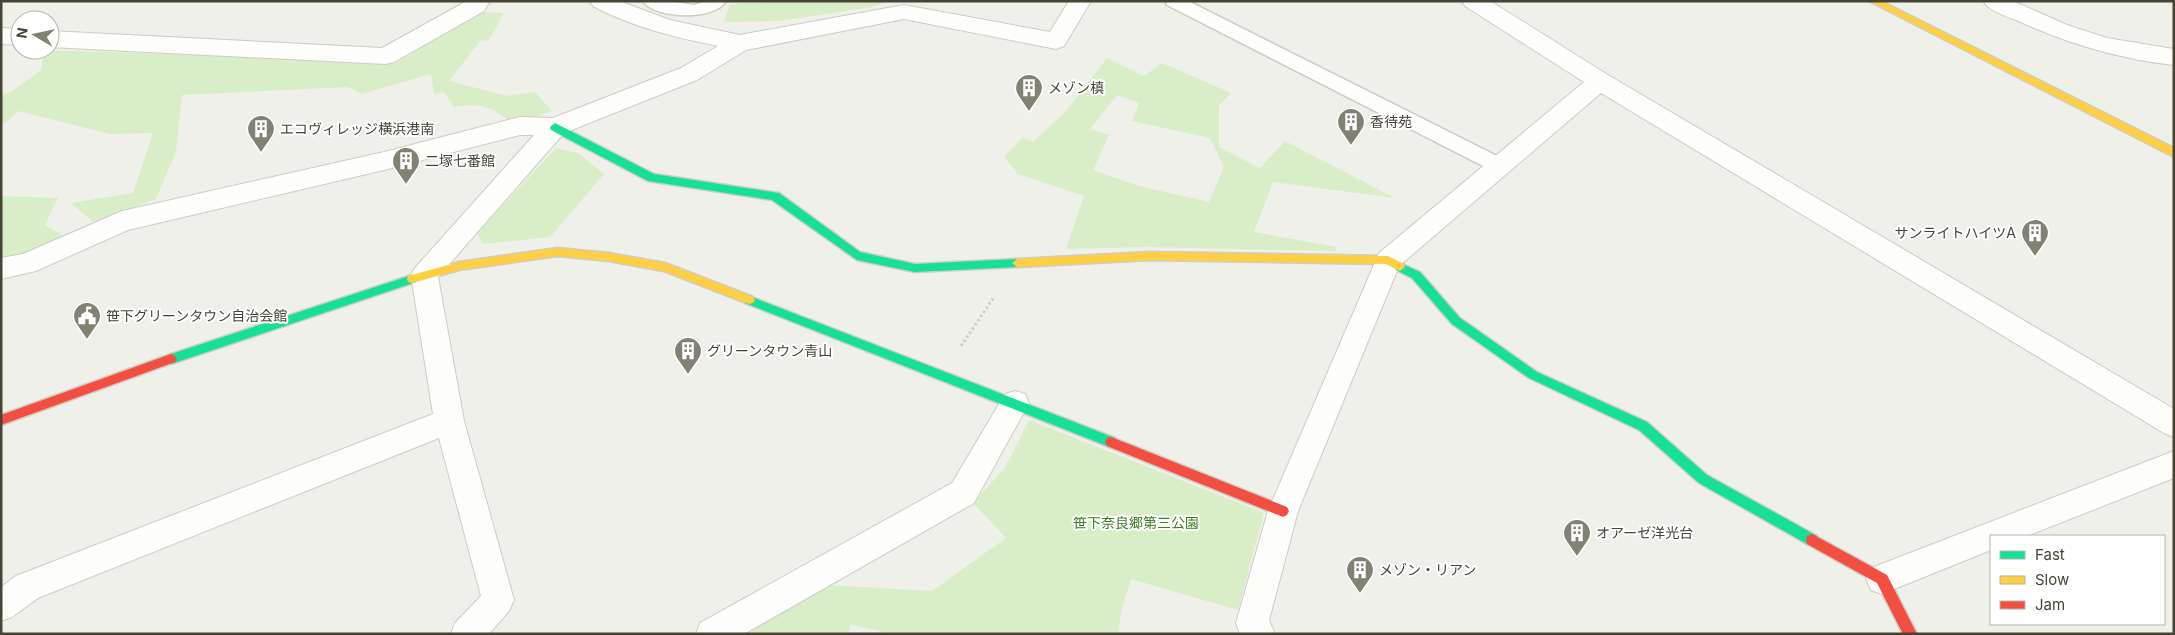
<svg xmlns="http://www.w3.org/2000/svg" width="2175" height="635" font-family="Inter,'Noto Sans JP',sans-serif">
<style>
.green{fill:#d9edc8;fill-rule:evenodd}
.lines{fill:none;stroke-linecap:round;stroke-linejoin:round}
.lane-casing{stroke:#cdccc6;stroke-width:3}
.street-casing{stroke:#cdccc6;stroke-width:2}
.fast-casing{stroke:#d1cec0;stroke-width:3}
.slow-casing{stroke:#d1cec0;stroke-width:3}
.jam-casing{stroke:#d1cec0;stroke-width:3}
.path{stroke:#d1cfca;stroke-width:3;stroke-dasharray:2.5 2.5;stroke-linecap:butt}
.lane{fill:#fdfdfc;fill-rule:evenodd}
.street{fill:#fdfdfc;fill-rule:evenodd}
.fast{fill:#16e098;fill-rule:evenodd}
.slow{fill:#ffcf43;fill-rule:evenodd}
.jam{fill:#f24e42;fill-rule:evenodd}
.labels{text-anchor:middle;stroke-width:4;stroke-linejoin:round;paint-order:stroke}
.poi-label{font-size:14px;fill:#484335;stroke:#fff;text-anchor:start}
.park-label{font-size:14px;fill:#3b7e24;stroke:#fff}
</style>
<rect width="100%" height="100%" fill="#f0f0ea"/>
<!-- green -->
<path class="green" d="M 796,1 L 887,1 L 873,7 L 778,21 L 724,22 L 730,4 Z
M 478,12 L 504,13 L 489,40 L 480,41 L 449,81 L 507,96 L 535,92 L 552,111 L 514,124 C 490,107 484,102 454,107 L 444,92 L 434,94 L 431,74 L 362,94 L 348,87 L 182,95 L 176,152 L 156,199 L 93,222 L 71,203 L 133,193 L 153,133 L 110,134 L 19,111 L 1,126 L 1,95 L 11,92 L 41,70 L 44,50 L 393,61 Z
M 1107,58 L 1144,76 L 1162,63 L 1231,93 L 1219,105 L 1219,147 L 1260,168 L 1285,141 L 1395,198 L 1273,182 L 1254,232 L 1337,247 L 1335,251 L 1145,247 L 1066,249 L 1084,196 L 1018,174 L 1004,157 L 1023,137 L 1033,142 L 1066,111 ZM 1117,95 L 1139,103 L 1132,121 L 1210,138 L 1224,167 L 1209,202 L 1139,186 L 1093,170 L 1109,135 L 1090,129 Z
M 556,148 L 578,153 L 604,174 L 550,237 L 483,244 L 477,233 Z
M 1,196 L 58,198 L 45,225 L 66,237 L 27,257 L 1,262 Z
M 1029,420 L 1264,513 L 1238,610 L 1131,579 L 1121,611 L 1118,634 L 894,634 L 851,625 L 848,634 L 751,634 L 756,625 L 827,585 L 932,591 L 1006,538 L 973,503 L 1005,468 Z"/>
<g class="lines">
<defs>
<path id="lane" d="M 643,1 L 669,1 L 694,5 L 706,1 L 726,1 C 713,22 653,18 643,1 Z
M 1165,1 L 1188,1 L 1505,160 L 1508,165 L 1505,170 L 1498,172 L 1491,170 L 1167,5 Z"/>
<path id="street" d="M 467,1 L 490,1 L 484,11 L 394,62 L 386,64 L 50,47 L 50,31 L 382,48 Z
M 590,1 L 619,1 L 670,20 L 740,35 L 904,5 L 1050,32 L 1069,1 L 1091,1 L 1064,46 L 1056,49 L 904,19 L 746,50 L 697,80 L 564,133 L 438,277 L 464,421 L 514,600 L 509,611 L 489,634 L 451,634 L 455,623 L 481,596 L 439,438 L 38,598 L 12,617 L 1,621 L 1,587 L 16,576 L 433,414 L 411,275 L 415,268 L 534,135 L 520,135 L 384,170 L 128,230 L 36,271 L 1,279 L 1,258 L 23,254 L 122,211 L 384,152 L 520,117 L 553,118 L 681,68 L 718,46 C 674,37 632,27 593,6 Z
M 1462,1 L 1490,1 L 1608,75 L 2174,409 L 2174,437 L 2164,433 L 1601,93 L 1399,266 L 1298,511 L 1269,620 L 1275,634 L 1240,634 L 1236,623 L 1268,511 L 1379,253 L 1584,82 L 1465,6 Z
M 1983,1 L 2013,1 L 2067,25 L 2107,38 L 2174,49 L 2174,65 C 2118,59 2066,43 2016,20 C 2005,16 1989,11 1983,1 Z
M 1,28 L 20,29 L 20,45 L 1,44 Z
M 1015,391 L 1025,394 L 1029,403 L 974,503 L 744,634 L 696,634 L 700,623 L 952,483 L 1005,394 Z
M 2174,451 L 2174,478 L 2027,536 L 1991,536 L 1991,550 L 1882,594 L 1871,590 L 1866,579 L 1871,568 Z"/>
<path id="fast" d="M 555,123 L 654,174 L 779,193 L 860,252 L 915,264 L 1017,259 L 1022,263 L 1017,267 L 915,272 L 857,260 L 772,200 L 648,181 L 551,130 L 550,127 Z
M 1400,263 L 1420,272 L 1460,318 L 1537,372 L 1647,422 L 1707,475 L 1817,536 L 1818,540 L 1817,544 L 1812,546 L 1807,544 L 1699,483 L 1639,430 L 1529,378 L 1452,324 L 1412,278 L 1396,270 L 1395,267 Z
M 412,275 L 416,276 L 417,279 L 416,282 L 171,364 L 167,362 L 165,359 L 167,356 L 171,354 Z
M 749,296 L 1115,438 L 1117,442 L 1115,446 L 1111,447 L 1107,446 L 745,303 L 743,300 L 745,297 Z"/>
<path id="slow" d="M 1869,1 L 1881,1 L 2174,148 L 2174,157 Z
M 557,248 L 609,253 L 665,263 L 753,297 L 755,300 L 753,303 L 749,304 L 664,271 L 609,261 L 557,256 L 459,270 L 412,283 L 408,282 L 407,279 L 408,276 L 459,262 Z
M 1150,252 L 1388,256 L 1404,264 L 1405,267 L 1400,271 L 1386,264 L 1150,260 L 1017,267 L 1012,263 L 1017,259 Z"/>
<path id="jam" d="M 171,354 L 175,356 L 177,359 L 175,362 L 1,425 L 1,415 Z
M 1111,437 L 1287,507 L 1289,511 L 1287,515 L 1283,517 L 1107,446 L 1105,442 L 1107,438 Z
M 1812,534 L 1887,575 L 1917,634 L 1903,634 L 1877,583 L 1807,544 L 1806,540 L 1807,536 Z"/>
</defs>
<!-- lane casing -->
<use href="#lane" class="lane-casing"/>
<!-- street casing -->
<use href="#street" class="street-casing"/>
<!-- fast casing -->
<use href="#fast" class="fast-casing"/>
<!-- slow casing -->
<use href="#slow" class="slow-casing"/>
<!-- jam casing -->
<use href="#jam" class="jam-casing"/>
<!-- path -->
<path class="path" d="M 961,346 L 994,297"/>
<!-- lane -->
<use href="#lane" class="lane"/>
<!-- street -->
<use href="#street" class="street"/>
<!-- fast -->
<use href="#fast" class="fast"/>
<!-- slow -->
<use href="#slow" class="slow"/>
<!-- jam -->
<use href="#jam" class="jam"/>
</g>
<!-- icons -->
<defs>
<symbol id="building-pin" viewBox="-11 -11 22 30"><path d="M0 17L-7.5 6A9.5 9.5 0 1 1 7.5 6Z" fill="#838074" stroke="#fff"/><path d="M-4-6H4V6H1V3H-1V6H-4ZM-2.5-4.3h1.7v1.8h-1.7ZM.8-4.3h1.7v1.8H.8ZM-2.5-1h1.7V.8h-1.7ZM.8-1h1.7V.8H.8Z" fill="#fff"/></symbol>
<symbol id="civic-pin" viewBox="-11 -11 22 30"><path d="M0 17L-7.5 6A9.5 9.5 0 1 1 7.5 6Z" fill="#838074" stroke="#fff"/><path d="M-.6-6.5H3V-4.5H.6V-3L4-1V1h2V6H-6V1h2V-1L-.6-3ZM-1.2 2.5V6h2.4V2.5Z" fill="#fff"/></symbol>
</defs>
<g fill-rule="evenodd">
<use href="#building-pin" x="1013" y="72" width="32" height="43"/>
<use href="#building-pin" x="1335" y="106" width="32" height="43"/>
<use href="#building-pin" x="245" y="113" width="32" height="43"/>
<use href="#building-pin" x="390" y="145" width="32" height="43"/>
<use href="#building-pin" x="2019" y="217" width="32" height="43"/>
<use href="#civic-pin" x="71" y="300" width="32" height="43"/>
<use href="#building-pin" x="672" y="335" width="32" height="43"/>
<use href="#building-pin" x="1561" y="517" width="32" height="43"/>
<use href="#building-pin" x="1344" y="554" width="32" height="43"/>
</g>
<g class="labels">
<!-- poi labels -->
<g class="poi-label">
<text x="1048" y="93">メゾン槙</text>
<text x="1370" y="127">香待苑</text>
<text x="280" y="134">エコヴィレッジ横浜港南</text>
<text x="425" y="166">二塚七番館</text>
<text x="2016" y="238" text-anchor="end">サンライトハイツA</text>
<text x="106" y="321">笹下グリーンタウン自治会館</text>
<text x="707" y="356">グリーンタウン青山</text>
<text x="1596" y="538">オアーゼ洋光台</text>
<text x="1379" y="575">メゾン・リアン</text>
</g>
<!-- park labels -->
<g class="park-label">
<text x="1136" y="528">笹下奈良郷第三公園</text>
</g>
</g>
<!-- border -->
<rect width="2175" height="635" fill="none" stroke="#484335" stroke-width="5"/>
<!-- legend -->
<rect x="1990" y="535" width="175" height="90" fill="#ffffff" stroke="#b6b4ae"/>
<rect x="2000" y="551" width="25" height="8" fill="#16e098" stroke="#b6b4ae"/>
<text x="2035" y="560" font-size="15" fill="#484335">Fast</text>
<rect x="2000" y="576" width="25" height="8" fill="#ffcf43" stroke="#b6b4ae"/>
<text x="2035" y="585" font-size="15" fill="#484335">Slow</text>
<rect x="2000" y="601" width="25" height="8" fill="#f24e42" stroke="#b6b4ae"/>
<text x="2035" y="610" font-size="15" fill="#484335">Jam</text>
<!-- north arrow -->
<g transform="translate(35 35) rotate(279)"><circle r="24" fill="#ffffff" stroke="#b6b4ae"/>
<path d="M0-4L9 19L0 12L-9 19Z" fill="#838074"/>
<text y="-8" font-size="14" font-weight="bold" text-anchor="middle" fill="#484335">N</text>
</g>
</svg>
